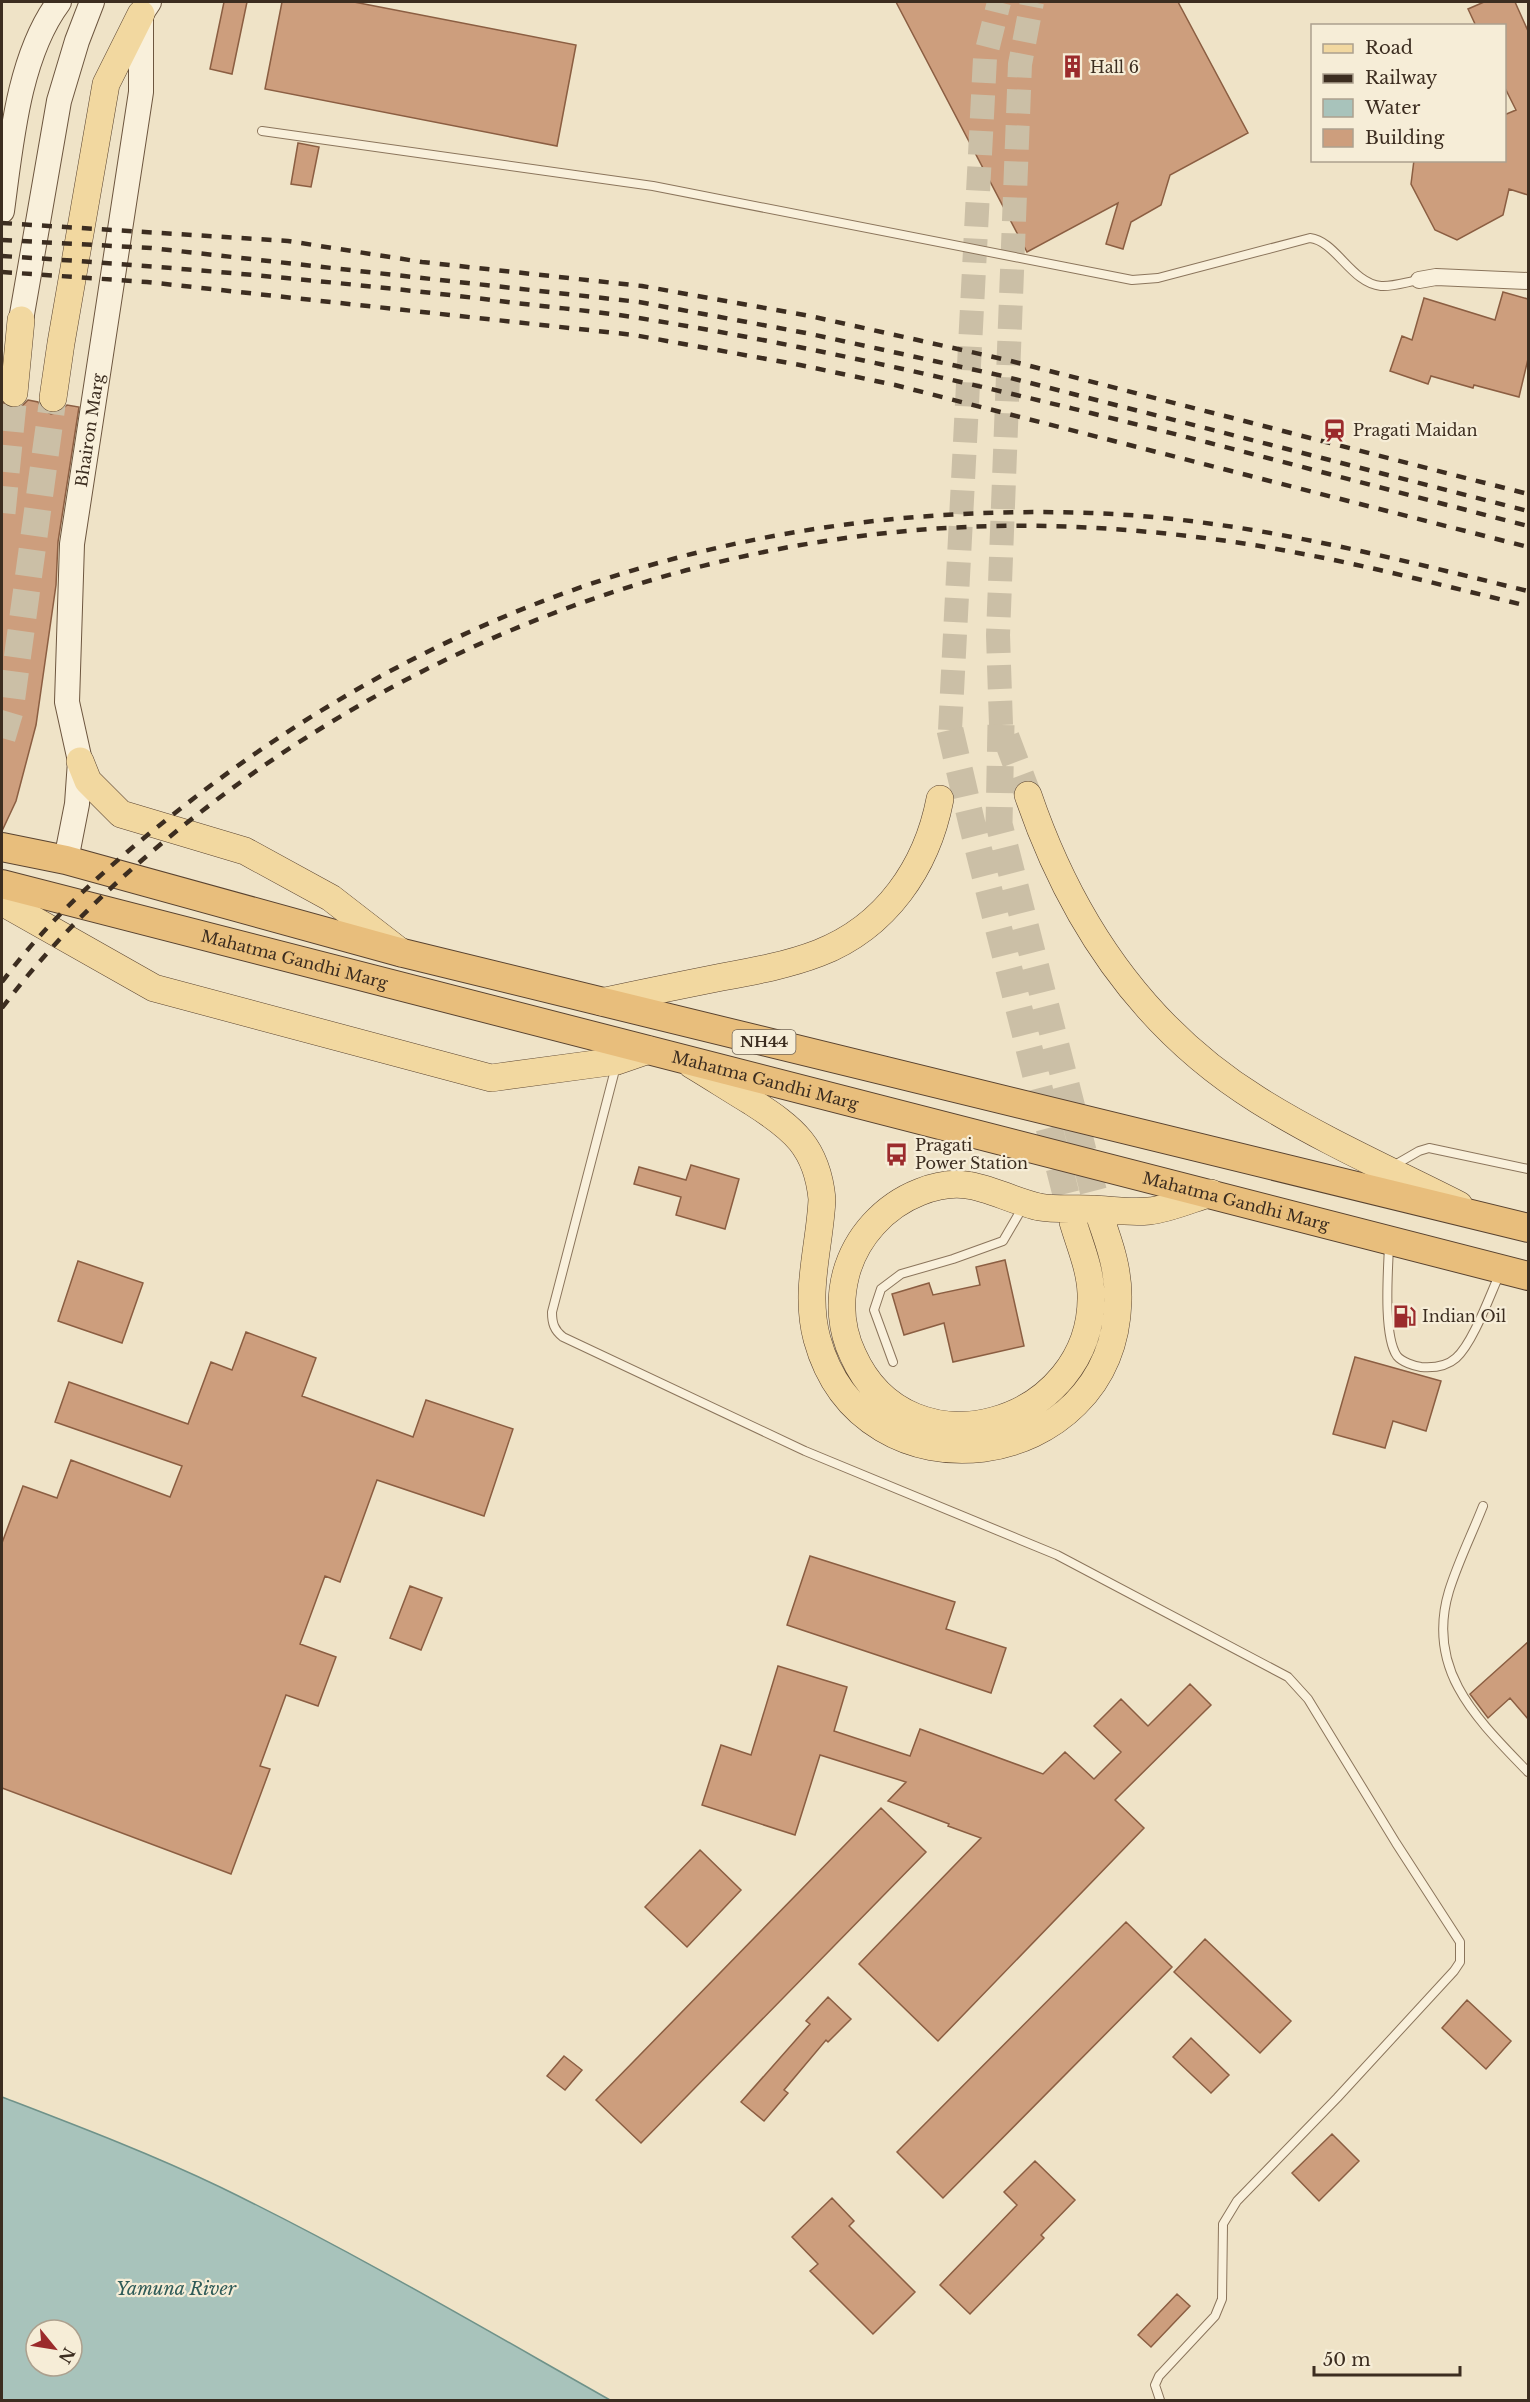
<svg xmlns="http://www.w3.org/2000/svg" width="1530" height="2402" font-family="'Libre Baskerville',serif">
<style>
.water{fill:#a8c3bb;stroke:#6f9289;stroke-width:1.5;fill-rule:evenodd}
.building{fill:#cd9e7d;stroke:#8b5e42;stroke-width:1.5}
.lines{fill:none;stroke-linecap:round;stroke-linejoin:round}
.secondary-tunnel{stroke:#cbbfa6;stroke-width:24;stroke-dasharray:24 12;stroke-linecap:butt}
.primary-tunnel{stroke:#cbbfa6;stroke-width:27;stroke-dasharray:27 14;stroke-linecap:butt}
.service-casing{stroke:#8b755c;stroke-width:10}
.minor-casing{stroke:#8b755c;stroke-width:18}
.secondary-casing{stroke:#6d563f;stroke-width:26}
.primary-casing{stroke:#594330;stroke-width:28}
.trunk-casing{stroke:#594330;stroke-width:30}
.service{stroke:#f9f0db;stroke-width:8}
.minor{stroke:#f9f0db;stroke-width:16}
.secondary{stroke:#f9f0db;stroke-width:24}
.primary{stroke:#f2d8a0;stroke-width:27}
.trunk{stroke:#e8be7c;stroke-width:28}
.rail{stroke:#3c2d20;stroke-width:4.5;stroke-dasharray:10 10;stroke-linecap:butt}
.labels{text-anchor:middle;stroke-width:4.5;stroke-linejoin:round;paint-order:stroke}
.shield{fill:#f6edd7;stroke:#746757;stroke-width:1.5}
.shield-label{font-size:15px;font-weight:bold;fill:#3c2d20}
.poi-label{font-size:16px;fill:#3c2d20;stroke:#f6edd7;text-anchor:start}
.street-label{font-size:16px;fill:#3c2d20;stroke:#f6edd7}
.water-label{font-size:18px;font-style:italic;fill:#2f5b58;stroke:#f6edd7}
</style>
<rect width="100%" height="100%" fill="#efe3c7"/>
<!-- water -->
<path class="water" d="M 2,2097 C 75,2125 149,2153 220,2187 C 354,2252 481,2327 610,2400 L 2,2400 ZM 36,2330 L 72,2330 L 72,2366 L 36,2366 Z"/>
<!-- building -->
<path class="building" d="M 224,2 L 247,2 L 232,74 L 210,69 Z
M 282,2 L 354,2 L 576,45 L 557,146 L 265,89 Z
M 896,2 L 1178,2 L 1248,133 L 1170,175 L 1161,205 L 1131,222 L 1123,249 L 1106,244 L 1118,203 L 1027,252 Z
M 1484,2 L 1515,2 L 1528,31 L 1528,195 L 1509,189 L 1503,215 L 1457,240 L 1435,230 L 1411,184 L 1414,160 L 1504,160 L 1504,115 L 1516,110 L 1504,86 L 1504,26 L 1476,26 L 1468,9 Z
M 298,143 L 319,147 L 311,187 L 291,184 Z
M 1503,292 L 1528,299 L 1528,359 L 1519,397 L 1474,385 L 1473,388 L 1431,376 L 1428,384 L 1390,371 L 1402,336 L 1412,340 L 1424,298 L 1495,320 Z
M 28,400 L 38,402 L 43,410 L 51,414 L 59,412 L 67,405 L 79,407 L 58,542 L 56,585 L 36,725 L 16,801 L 2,831 L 2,402 L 13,409 L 21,407 Z
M 691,1165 L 739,1179 L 725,1229 L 676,1215 L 681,1197 L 634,1184 L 639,1167 L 686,1180 Z
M 1005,1260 L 1024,1346 L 953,1362 L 944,1323 L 904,1335 L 892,1294 L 929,1283 L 933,1295 L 980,1285 L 976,1267 Z
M 78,1261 L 143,1283 L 122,1343 L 58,1321 Z
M 246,1332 L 316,1358 L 302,1396 L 413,1437 L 426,1400 L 513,1429 L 484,1516 L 377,1480 L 340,1582 L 325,1576 L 300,1644 L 336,1657 L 318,1706 L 286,1695 L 260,1766 L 270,1769 L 231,1874 L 2,1788 L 2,1543 L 23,1486 L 57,1498 L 71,1460 L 170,1497 L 182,1466 L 55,1422 L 69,1382 L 188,1424 L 211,1362 L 232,1370 Z
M 1355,1357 L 1441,1381 L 1426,1431 L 1393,1421 L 1385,1448 L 1333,1434 Z
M 810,1556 L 955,1602 L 946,1629 L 1006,1648 L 991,1693 L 787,1625 Z
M 410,1586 L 442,1598 L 421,1650 L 390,1638 Z
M 1528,1642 L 1528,1719 L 1510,1698 L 1488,1718 L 1470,1694 Z
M 778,1666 L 847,1687 L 834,1731 L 910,1756 L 920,1729 L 1043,1774 L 1065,1752 L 1094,1779 L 1121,1752 L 1094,1726 L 1121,1699 L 1148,1726 L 1190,1684 L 1211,1705 L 1115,1800 L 1144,1828 L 938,2041 L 859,1964 L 981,1838 L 948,1826 L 949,1824 L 888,1801 L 906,1782 L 820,1755 L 795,1835 L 702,1805 L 721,1745 L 751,1755 Z
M 881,1808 L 926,1852 L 641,2143 L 596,2100 Z
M 700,1850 L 741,1890 L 687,1947 L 645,1907 Z
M 1126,1922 L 1172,1967 L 943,2198 L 897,2152 Z
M 1205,1939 L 1291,2021 L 1260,2053 L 1174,1972 Z
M 828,1997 L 851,2019 L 828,2042 L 826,2040 L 784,2090 L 788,2093 L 764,2121 L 741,2102 L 810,2024 L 806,2021 Z
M 1467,2000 L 1511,2041 L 1486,2069 L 1442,2028 Z
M 1191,2038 L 1229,2075 L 1211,2093 L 1173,2057 Z
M 564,2056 L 582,2070 L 565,2090 L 547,2076 Z
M 1332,2134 L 1359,2161 L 1319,2201 L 1292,2173 Z
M 1035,2161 L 1075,2200 L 1041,2235 L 1044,2238 L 970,2314 L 940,2285 L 1017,2205 L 1004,2192 Z
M 832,2198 L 854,2221 L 849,2226 L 915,2292 L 873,2334 L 810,2271 L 818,2264 L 792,2237 Z
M 1177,2294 L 1190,2306 L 1151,2347 L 1138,2335 Z"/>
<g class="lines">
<!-- secondary-tunnel -->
<path class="secondary-tunnel" d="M 1001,725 L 998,635 L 1020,64 L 1032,2
M 950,730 L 985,58 L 999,2"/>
<!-- primary-tunnel -->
<path class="primary-tunnel" d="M 2,513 L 14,393
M 1001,725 L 999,824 L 1100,1217
M 950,730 L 972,824 L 1073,1222
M 1006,737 L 1028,795
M 2,738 L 10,711 L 53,398"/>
<defs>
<path id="service" d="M 262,131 L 653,186 L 1132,280 L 1158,278 L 1310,238 C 1336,241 1351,283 1381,286 C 1392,287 1407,282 1419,280
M 616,1066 L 552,1312 C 552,1323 554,1330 563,1337 L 805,1451 L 1057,1555 L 1288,1677 L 1308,1699 L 1396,1843 L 1460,1942 L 1460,1962 L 1454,1971 L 1337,2098 L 1237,2201 L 1223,2224 L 1222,2299 L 1215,2316 L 1159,2376 L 1155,2385 L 1160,2400
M 1393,1166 L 1419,1151 L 1429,1148 L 1528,1169
M 1389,1246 C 1388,1271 1383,1336 1397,1356 C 1402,1362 1414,1366 1421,1367 C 1434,1368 1446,1367 1456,1358 C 1473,1343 1490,1295 1500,1273
M 893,1362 L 874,1310 L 881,1289 L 901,1274 L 953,1259 L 1003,1241 L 1024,1205
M 1483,1506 C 1472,1534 1458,1562 1449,1591 C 1425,1671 1478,1720 1528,1772"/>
<path id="minor" d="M 1419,280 L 1436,277 L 1528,281"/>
<g id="secondary">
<path d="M 2,211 C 11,145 18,57 59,2"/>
<path d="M 21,320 L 59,101 L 77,41 L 92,2"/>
<path id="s1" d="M 66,860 L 77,804 L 80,761 L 67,702 L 72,544 L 141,92 L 141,14 L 149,2"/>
</g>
<path id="primary" d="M 14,393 L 21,320
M 53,398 L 61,343 L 106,84 L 141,14
M 80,761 L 88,781 L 121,814 L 245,851 L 331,898 L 402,953
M 1028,795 C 1071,921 1144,1029 1258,1100 C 1322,1140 1392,1171 1459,1205
M 2,902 L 154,988 L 491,1078 L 617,1061 L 649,1050
M 601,1002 C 642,993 682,985 722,977 C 755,971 788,965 819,953 C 886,927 927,867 940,799
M 692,1065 C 712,1077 732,1090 752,1102 C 793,1128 817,1147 822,1199 C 820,1246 804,1291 817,1339 C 863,1507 1113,1475 1118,1301 C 1119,1271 1110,1245 1100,1217
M 1073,1222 C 1080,1246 1090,1268 1091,1293 C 1095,1425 909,1480 853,1355 C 841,1330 839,1301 846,1274 C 856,1237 884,1206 920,1192 C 970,1172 993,1196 1039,1207 C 1056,1210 1076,1208 1094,1209 C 1112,1210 1131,1213 1149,1211 C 1169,1209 1191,1199 1211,1193"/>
<g id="trunk">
<path d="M 2,847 L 66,860 L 403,953 L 1528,1228"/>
<path id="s2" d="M 2,884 L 1528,1276"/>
</g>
</defs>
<!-- service casing -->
<use href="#service" class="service-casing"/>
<!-- minor casing -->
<use href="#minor" class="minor-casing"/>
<!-- secondary casing -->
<use href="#secondary" class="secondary-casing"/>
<!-- primary casing -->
<use href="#primary" class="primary-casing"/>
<!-- trunk casing -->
<use href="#trunk" class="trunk-casing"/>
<!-- service -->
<use href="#service" class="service"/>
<!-- minor -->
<use href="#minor" class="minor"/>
<!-- secondary -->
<use href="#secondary" class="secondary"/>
<!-- primary -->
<use href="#primary" class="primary"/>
<!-- trunk -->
<use href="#trunk" class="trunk"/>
<!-- rail -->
<path class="rail" d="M 2,223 L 288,241 L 422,262 L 642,286 L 810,316 L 1007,360 L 1528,494
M 2,240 L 151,248 L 639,302 L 806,333 L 1003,376 L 1528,511
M 2,256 C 163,266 323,280 484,299 C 535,306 588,310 639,318 C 940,367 1234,450 1528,526
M 2,272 L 147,282 L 634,335 L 800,365 L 895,385 L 1528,547
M 2,982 C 56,909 130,847 202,792 C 465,593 762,502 1090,513 C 1239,518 1385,556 1528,591
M 2,1008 C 63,927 138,859 219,798 C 469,610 783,509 1097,528 C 1164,532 1232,540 1298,553 C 1375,567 1452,588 1528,606"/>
</g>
<!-- icons -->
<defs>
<symbol id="building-bare" viewBox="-9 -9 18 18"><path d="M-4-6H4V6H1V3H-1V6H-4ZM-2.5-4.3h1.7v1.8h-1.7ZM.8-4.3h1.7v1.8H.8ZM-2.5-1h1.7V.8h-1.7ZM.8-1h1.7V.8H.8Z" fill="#9b2b2c" stroke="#f6edd7" stroke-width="2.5" paint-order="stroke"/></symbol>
<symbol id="station-bare" viewBox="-9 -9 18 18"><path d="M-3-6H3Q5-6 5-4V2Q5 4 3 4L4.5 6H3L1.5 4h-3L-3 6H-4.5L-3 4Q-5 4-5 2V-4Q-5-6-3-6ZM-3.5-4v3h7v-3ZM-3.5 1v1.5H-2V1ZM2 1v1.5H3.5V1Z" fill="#9b2b2c" stroke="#f6edd7" stroke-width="2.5" paint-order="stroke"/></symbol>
<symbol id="bus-bare" viewBox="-9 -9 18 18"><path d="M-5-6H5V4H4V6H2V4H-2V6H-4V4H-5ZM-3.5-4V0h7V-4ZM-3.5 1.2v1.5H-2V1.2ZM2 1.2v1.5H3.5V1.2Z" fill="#9b2b2c" stroke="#f6edd7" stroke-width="2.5" paint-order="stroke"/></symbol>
<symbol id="fuel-bare" viewBox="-9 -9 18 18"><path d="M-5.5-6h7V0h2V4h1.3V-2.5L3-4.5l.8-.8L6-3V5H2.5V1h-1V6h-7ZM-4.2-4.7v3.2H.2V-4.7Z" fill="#9b2b2c" stroke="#f6edd7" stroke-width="2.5" paint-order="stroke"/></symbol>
</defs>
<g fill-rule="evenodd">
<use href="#building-bare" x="1056" y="50" width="33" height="33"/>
<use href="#station-bare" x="1318" y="414" width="33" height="33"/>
<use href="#bus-bare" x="880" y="1138" width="33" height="33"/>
<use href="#fuel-bare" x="1388" y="1300" width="33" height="33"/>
</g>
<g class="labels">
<!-- shield labels -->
<rect class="shield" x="732.5" y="1030" width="63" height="24" rx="4.5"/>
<g class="shield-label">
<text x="764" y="1047">NH44</text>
</g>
<!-- poi labels -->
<g class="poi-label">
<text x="1090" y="73">Hall 6</text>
<text x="1353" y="436">Pragati Maidan</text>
<text x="915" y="1151">Pragati<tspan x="915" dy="18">Power Station</tspan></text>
<text x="1422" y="1322">Indian Oil</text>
</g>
<!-- street labels -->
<g class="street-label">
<text dy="6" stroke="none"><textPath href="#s1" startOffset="434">Bhairon Marg</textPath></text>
<text dy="6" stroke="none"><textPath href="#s2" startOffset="302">Mahatma Gandhi Marg</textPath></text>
<text dy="6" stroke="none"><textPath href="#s2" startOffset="788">Mahatma Gandhi Marg</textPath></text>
<text dy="6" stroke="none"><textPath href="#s2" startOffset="1274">Mahatma Gandhi Marg</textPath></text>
</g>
<!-- water labels -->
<g class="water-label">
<text x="176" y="2295">Yamuna River</text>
</g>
</g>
<!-- border -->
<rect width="1530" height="2402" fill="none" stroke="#3c2d20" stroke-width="6"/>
<!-- legend -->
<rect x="1311" y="24" width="195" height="138" fill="#f6edd7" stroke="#aca08e" stroke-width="1.5"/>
<rect x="1323" y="44" width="30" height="9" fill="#f2d8a0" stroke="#aca08e" stroke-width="1.5"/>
<text x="1365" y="54" font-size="18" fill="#3c2d20">Road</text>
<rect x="1323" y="74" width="30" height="9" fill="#3c2d20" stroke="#aca08e" stroke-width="1.5"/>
<text x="1365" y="84" font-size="18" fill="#3c2d20">Railway</text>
<rect x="1323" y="99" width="30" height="18" fill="#a8c3bb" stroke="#aca08e" stroke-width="1.5"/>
<text x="1365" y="114" font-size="18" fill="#3c2d20">Water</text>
<rect x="1323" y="129" width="30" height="18" fill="#cd9e7d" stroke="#aca08e" stroke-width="1.5"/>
<text x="1365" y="144" font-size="18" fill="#3c2d20">Building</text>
<!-- north arrow -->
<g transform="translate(54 2348) rotate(120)"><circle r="28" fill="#f6edd7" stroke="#aca08e" stroke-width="1.5"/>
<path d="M0-4.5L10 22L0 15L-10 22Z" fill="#9b2b2c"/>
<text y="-9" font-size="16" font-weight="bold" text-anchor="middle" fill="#3c2d20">N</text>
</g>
<!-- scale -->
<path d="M1314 2366v9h146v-9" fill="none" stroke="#3c2d20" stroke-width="3"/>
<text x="1323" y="2366" font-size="18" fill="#3c2d20" stroke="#f6edd7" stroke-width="4.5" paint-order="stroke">50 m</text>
</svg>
